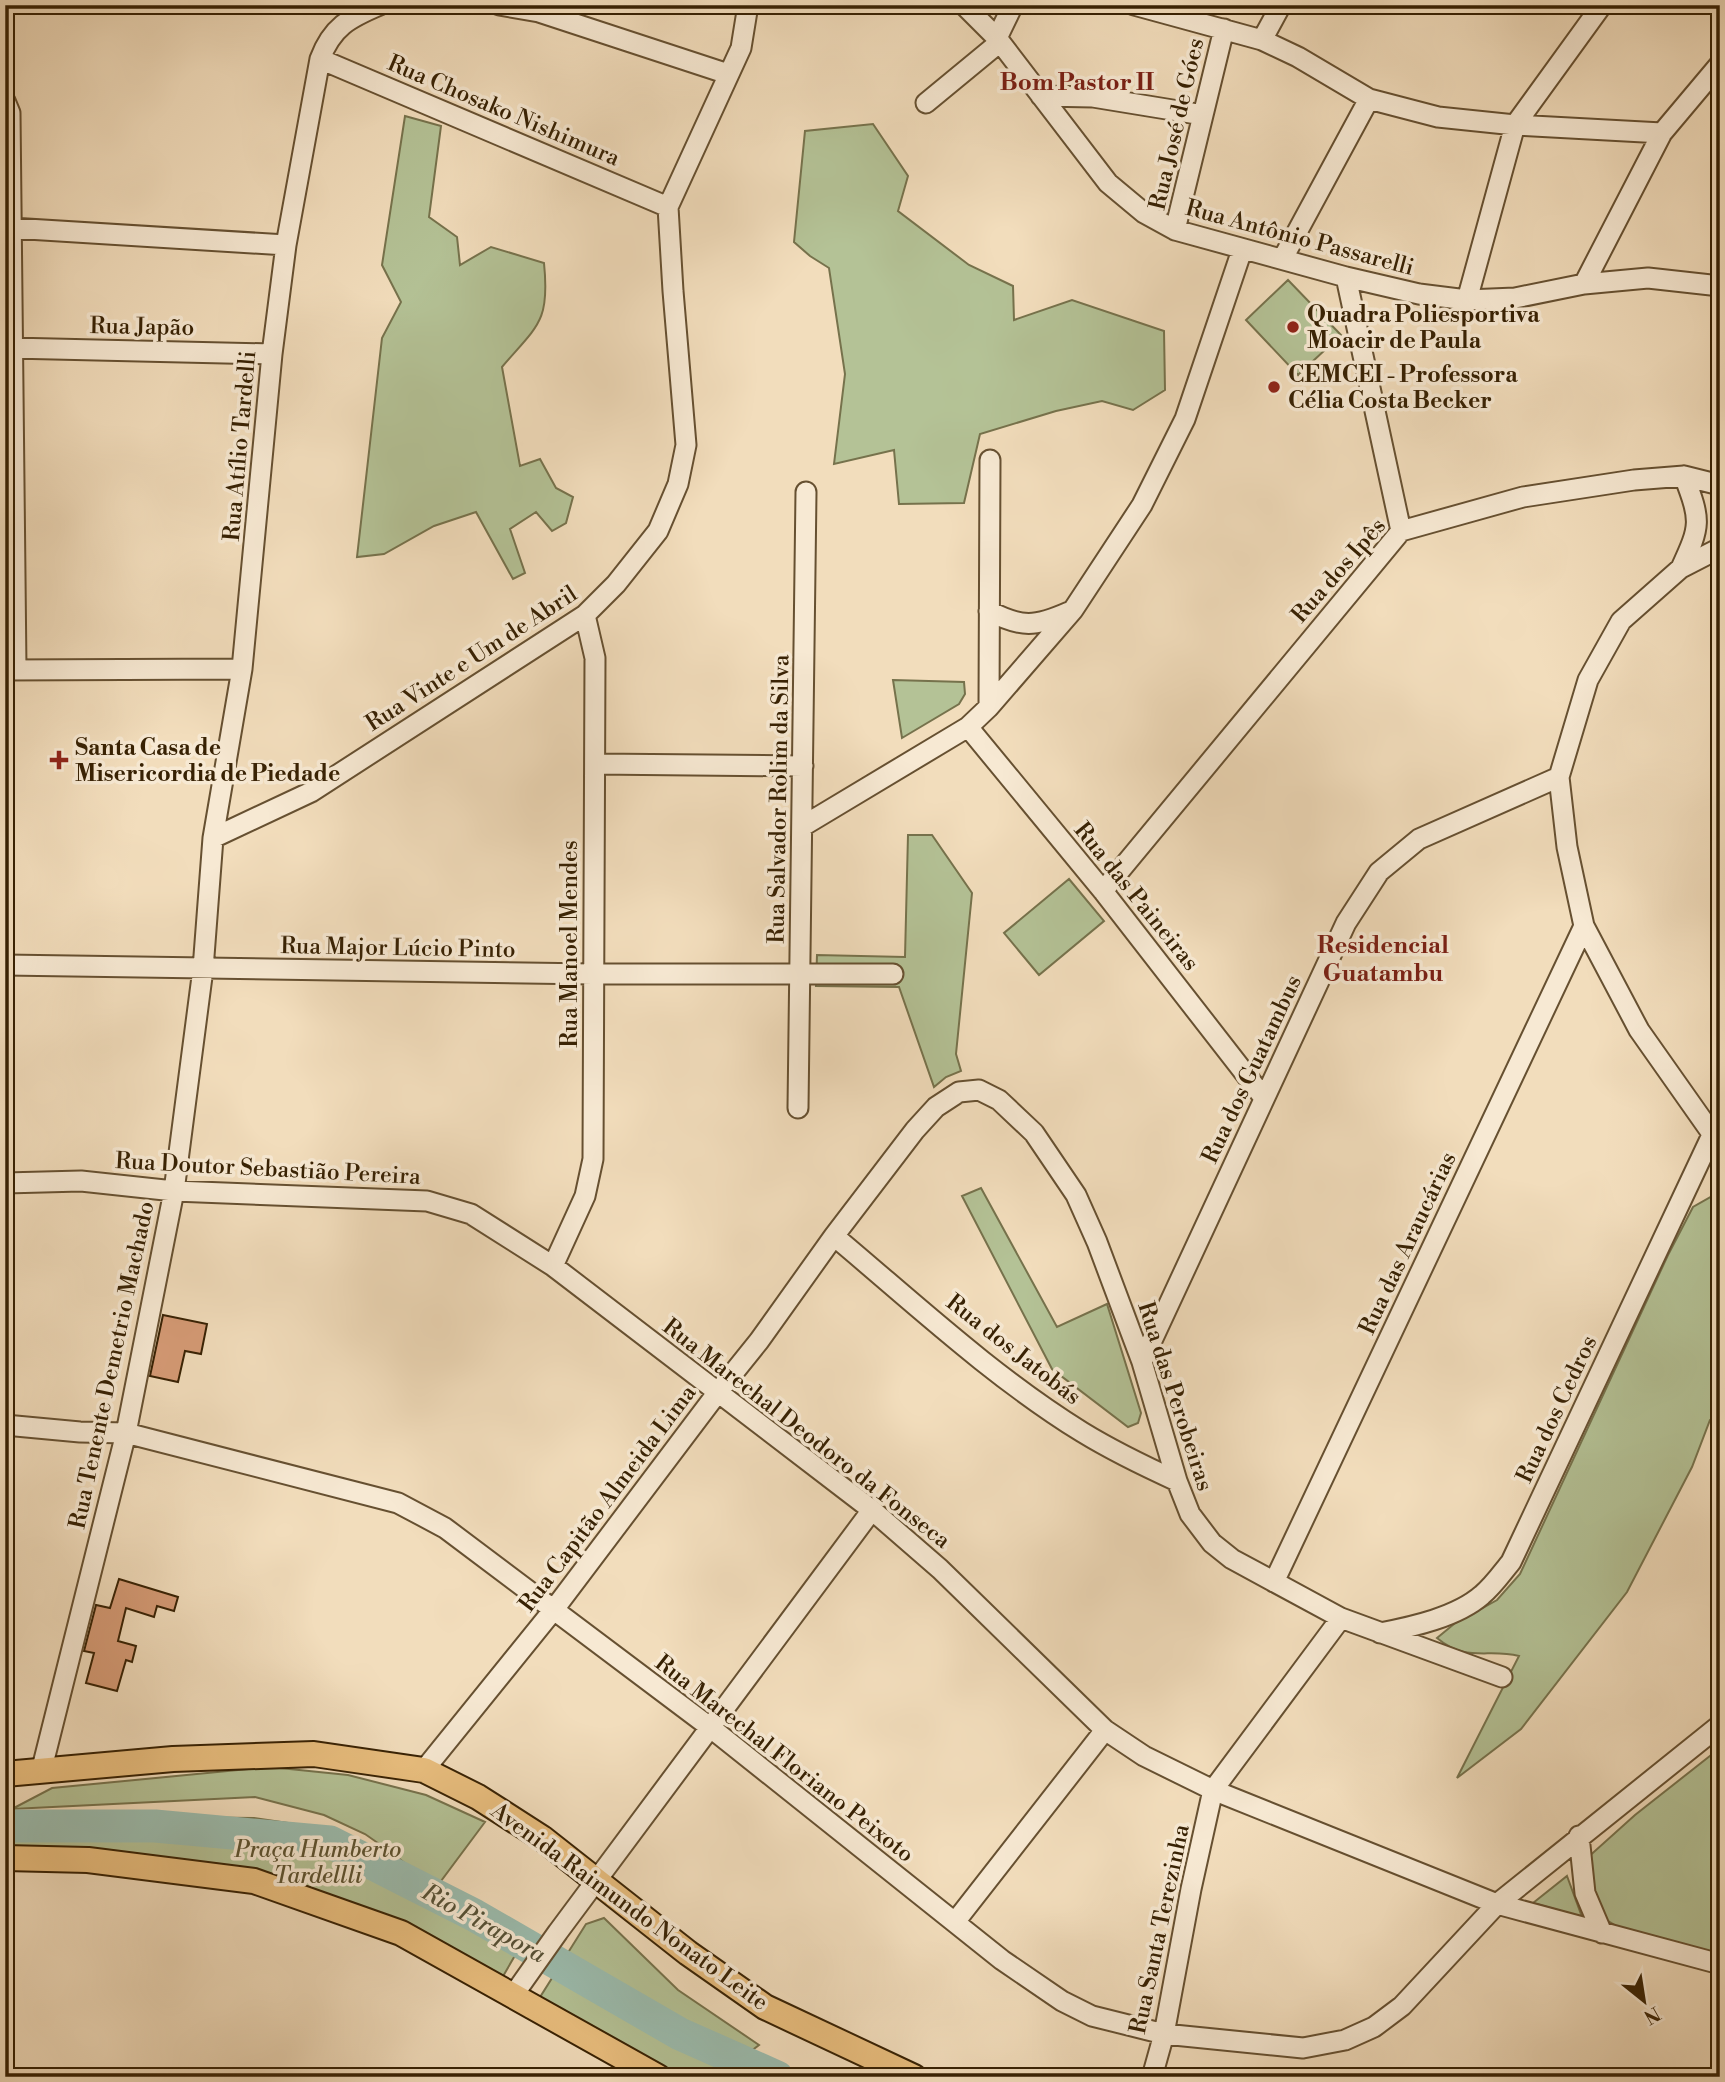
<svg xmlns="http://www.w3.org/2000/svg" width="1725" height="2082" font-family="'Libre Bodoni',serif">
<style>
.green{fill:#b4c296;stroke:#76724c;stroke-width:2}
.lines{fill:none;stroke-linecap:round;stroke-linejoin:round}
.river{stroke:#9bbcae;stroke-width:33}
.building{fill:#d69b76;stroke:#372103;stroke-width:2}
.minor-casing{stroke:#665031;stroke-width:23}
.major-casing{stroke:#372103;stroke-width:28}
.minor{stroke:#f7e9d3;stroke-width:19}
.major{stroke:#e9be7e;stroke-width:24}
.poi-dot{fill:#8f2418;stroke:#f7e9d3;stroke-width:2.5}
.labels{text-anchor:middle;stroke-width:7;stroke-linejoin:round;paint-order:stroke}
.street-label{font-size:23px;fill:#372103;stroke:#f7e9d3}
.poi-label{font-size:23px;font-weight:bold;fill:#372103;stroke:#f7e9d3;text-anchor:start}
.park-label{font-size:23px;font-style:italic;fill:#5c512f;stroke:#f7e9d3}
.neighbourhood-label{font-size:24px;font-weight:bold;fill:#7a1f14;stroke:#f7e9d3}
.water-label{font-size:24px;font-style:italic;fill:#555036;stroke:#f7e9d3}
</style>
<rect width="100%" height="100%" fill="#f2ddbc"/>
<filter id="stains"><feTurbulence type="fractalNoise" baseFrequency=".00286" numOctaves="4"/><feColorMatrix values="0 0 0 0 .2 0 0 0 0 .09 0 0 0 0 .02 0 0 0 .5 -.17"/></filter>
<radialGradient id="worn" r=".72"><stop offset=".6" stop-color="#630" stop-opacity="0"/><stop offset="1" stop-color="#630" stop-opacity=".3"/></radialGradient>
<!-- green -->
<path class="green" d="M 405,116 L 441,126 L 429,217 L 457,237 L 460,265 L 491,247 L 544,263 C 550,322 538,325 502,367 L 520,466 L 540,459 L 556,488 L 573,497 L 566,523 L 552,531 L 536,512 L 510,529 L 525,573 L 513,579 L 476,512 L 434,526 L 384,554 L 357,557 L 382,338 L 401,302 L 382,265 Z
M 873,124 L 908,176 L 898,211 L 969,265 L 1013,286 L 1014,320 L 1072,300 L 1164,331 L 1165,390 L 1133,410 L 1102,401 L 1056,411 L 980,434 L 964,503 L 899,504 L 894,450 L 834,464 L 845,374 L 829,268 L 810,256 L 794,242 L 805,131 Z
M 1288,280 L 1341,335 L 1298,375 L 1246,320 Z
M 893,680 L 964,682 L 965,694 L 959,704 L 902,738 Z
M 908,835 L 932,835 L 972,893 L 956,1054 L 961,1071 L 946,1077 L 934,1087 L 899,987 L 816,986 L 817,955 L 905,957 Z
M 1069,879 L 1104,921 L 1039,975 L 1004,933 Z
M 981,1188 L 1057,1327 L 1107,1304 L 1141,1413 L 1138,1423 L 1128,1427 L 1052,1369 L 962,1196 Z
M 1716,1194 L 1720,1196 L 1720,1416 L 1710,1420 L 1692,1467 L 1627,1592 L 1521,1729 L 1457,1778 L 1519,1656 C 1487,1648 1467,1663 1437,1638 L 1454,1624 L 1497,1600 L 1520,1574 L 1668,1255 L 1693,1207 Z
M 1720,1748 L 1720,1956 L 1618,1927 L 1600,1916 L 1586,1859 L 1635,1815 Z
M 270,1767 L 348,1775 L 426,1795 L 485,1822 L 435,1889 L 395,1855 L 365,1834 L 324,1815 L 255,1797 L 12,1809 L 52,1788 Z
M 73,1816 L 254,1818 L 322,1828 L 365,1845 L 447,1910 L 517,1952 L 502,1978 L 268,1881 L 5,1850 L 5,1828 Z
M 1567,1876 L 1582,1917 L 1533,1903 Z
M 604,1918 L 678,1990 L 759,2045 L 717,2077 L 672,2077 L 537,2002 L 586,1924 Z"/>
<g class="lines">
<!-- river -->
<path class="river" d="M 5,1826 L 155,1826 L 330,1842 L 474,1915 L 680,2034 L 777,2077"/>
</g>
<!-- building -->
<path class="building" d="M 163,1315 L 207,1324 L 201,1354 L 185,1351 L 178,1382 L 150,1376 Z
M 119,1579 L 178,1597 L 174,1611 L 157,1606 L 154,1617 L 126,1608 L 118,1641 L 136,1646 L 132,1662 L 126,1660 L 117,1691 L 86,1683 L 94,1653 L 84,1651 L 96,1605 L 110,1608 Z"/>
<g class="lines">
<defs>
<path id="minor" d="M 499,5 L 539,12 L 728,74
M 964,5 L 997,38 L 1108,183 L 1144,213 L 1175,230 L 1346,277 L 1419,294 L 1467,300 L 1515,298 L 1584,284 L 1648,278 L 1720,286
M 1134,5 L 1262,40 L 1298,57 L 1369,99 L 1438,117 L 1515,125 L 1662,133
M 997,38 L 1013,5
M 1262,40 L 1281,5
M 320,59 L 668,207
M 1041,96 L 1093,97 L 1203,115
M 5,101 L 10,113 L 16,669
M 926,103 L 1000,42
M 11,228 L 286,245
M 1175,230 L 1224,29
M 1283,258 L 1369,99
M 1346,277 L 1401,531
M 1584,284 L 1662,133 L 1720,64
M 1467,300 L 1515,125 L 1602,5
M 11,348 L 272,354
M 1720,548 L 1681,568 L 1621,621 L 1588,680 L 1559,777 L 1567,847 L 1584,926 L 1639,1030 L 1720,1145
M 1681,568 C 1701,525 1701,521 1684,476
M 989,611 C 1022,628 1035,627 1069,612
M 5,670 L 242,669
M 989,707 L 990,460
M 968,727 L 1103,891 L 1264,1098
M 595,764 L 803,766
M 803,826 L 968,727 L 989,707 L 1073,610 L 1142,505 L 1185,419 L 1242,250
M 213,838 L 311,792 L 585,615 L 616,584 L 658,531 L 678,484 L 686,445 L 673,291 L 668,207 L 741,48 L 748,5
M 1103,891 L 1401,531 L 1523,497 L 1634,480 L 1684,476 L 1720,485
M 5,965 L 593,974 L 893,974
M 798,1108 L 806,492
M 5,1183 L 81,1181 L 174,1191 L 427,1201 L 471,1214 L 553,1266 L 872,1510 L 940,1569 L 1105,1730 L 1144,1756 L 1213,1790 L 1497,1904 L 1720,1964
M 834,1236 C 914,1303 993,1377 1082,1432 C 1113,1451 1144,1466 1177,1481
M 553,1266 L 585,1196 L 593,1159 L 595,658 L 585,615
M 1142,1362 L 1346,923 L 1379,872 L 1419,839 L 1559,777
M 5,1425 L 80,1432 L 126,1433 L 398,1503 L 445,1528 L 711,1728 L 1002,1960 L 1062,2001 L 1092,2016 L 1164,2034 L 1303,2048 L 1345,2040 L 1374,2027 L 1402,2006 L 1497,1904 L 1720,1725
M 1274,1582 L 1584,926
M 1380,1633 C 1412,1627 1457,1617 1482,1595 C 1493,1586 1502,1573 1511,1562 L 1712,1135
M 424,1770 L 555,1608 L 718,1392 L 759,1341 L 834,1236 L 915,1130 L 936,1107 L 959,1092 L 979,1090 L 999,1100 L 1034,1133 L 1076,1195 L 1097,1242 L 1142,1362 L 1177,1481 L 1190,1514 L 1212,1543 L 1232,1559 L 1341,1618 L 1502,1677
M 41,1772 L 126,1433 L 174,1191 L 203,969 L 213,838 L 242,669 L 272,354 L 286,245 L 320,59 C 332,27 349,18 380,5
M 1579,1836 L 1585,1893 L 1602,1933
M 955,1922 L 1105,1730
M 512,1997 L 558,1932 L 872,1510
M 1152,2077 L 1164,2034 L 1191,1889 L 1213,1790 L 1341,1618"/>
<path id="major" d="M 5,1774 L 173,1759 L 314,1754 L 424,1770 L 478,1797 L 542,1838 L 688,1953 L 765,2007 L 914,2077
M 5,1858 L 88,1860 L 254,1881 L 401,1933 L 658,2077"/>
</defs>
<!-- minor casing -->
<use href="#minor" class="minor-casing"/>
<!-- major casing -->
<use href="#major" class="major-casing"/>
<!-- minor -->
<use href="#minor" class="minor"/>
<!-- major -->
<use href="#major" class="major"/>
</g>
<!-- markers -->
<g class="poi-dot">
<circle cx="1293" cy="327" r="7"/>
<circle cx="1274" cy="387" r="7"/>
<path d="M55.5 749.5h7v7h7v7h-7v7h-7v-7h-7v-7h7z"/>
</g>
<g class="labels">
<!-- street labels -->
<g class="street-label">
<text transform="translate(504 110) rotate(23)" y="8">Rua Chosako Nishimura</text>
<text transform="translate(1176 124) rotate(-77)" y="8">Rua José de Góes</text>
<text transform="translate(1300 237) rotate(15)" y="8">Rua Antônio Passarelli</text>
<text transform="translate(142 326) rotate(1)" y="8">Rua Japão</text>
<text transform="translate(239 446) rotate(-85)" y="8">Rua Atílio Tardelli</text>
<text transform="translate(1338 570) rotate(-49)" y="8">Rua dos Ipês</text>
<text transform="translate(471 658) rotate(-33)" y="8">Rua Vinte e Um de Abril</text>
<text transform="translate(778 799) rotate(-89)" y="8">Rua Salvador Rolim da Silva</text>
<text transform="translate(1137 896) rotate(51)" y="8">Rua das Paineiras</text>
<text transform="translate(569 944) rotate(-90)" y="8">Rua Manoel Mendes</text>
<text transform="translate(398 947) rotate(1)" y="8">Rua Major Lúcio Pinto</text>
<text transform="translate(1251 1069) rotate(-65)" y="8">Rua dos Guatambus</text>
<text transform="translate(268 1168) rotate(3)" y="8">Rua Doutor Sebastião Pereira</text>
<text transform="translate(1407 1243) rotate(-65)" y="8">Rua das Araucárias</text>
<text transform="translate(1014 1349) rotate(38)" y="8">Rua dos Jatobás</text>
<text transform="translate(111 1365) rotate(-78)" y="8">Rua Tenente Demetrio Machado</text>
<text transform="translate(1176 1396) rotate(72)" y="8">Rua das Perobeiras</text>
<text transform="translate(1556 1409) rotate(-65)" y="8">Rua dos Cedros</text>
<text transform="translate(807 1433) rotate(38)" y="8">Rua Marechal Deodoro da Fonseca</text>
<text transform="translate(607 1498) rotate(-53)" y="8">Rua Capitão Almeida Lima</text>
<text transform="translate(785 1758) rotate(38)" y="8">Rua Marechal Floriano Peixoto</text>
<text transform="translate(630 1906) rotate(36)" y="8">Avenida Raimundo Nonato Leite</text>
<text transform="translate(1159 1929) rotate(-78)" y="8">Rua Santa Terezinha</text>
</g>
<!-- poi labels -->
<g class="poi-label">
<text x="1307" y="322">Quadra Poliesportiva<tspan x="1307" dy="26">Moacir de Paula</tspan></text>
<text x="1288" y="382">CEMCEI - Professora<tspan x="1288" dy="26">Célia Costa Becker</tspan></text>
<text x="75" y="755">Santa Casa de<tspan x="75" dy="26">Misericordia de Piedade</tspan></text>
</g>
<!-- park labels -->
<g class="park-label">
<text x="318" y="1857">Praça Humberto<tspan x="318" dy="26">Tardellli</tspan></text>
</g>
<!-- neighbourhood labels -->
<g class="neighbourhood-label">
<text x="1077" y="90">Bom Pastor II</text>
<text x="1383" y="953">Residencial<tspan x="1383" dy="28">Guatambu</tspan></text>
</g>
<!-- water labels -->
<g class="water-label">
<text transform="translate(484 1923) rotate(29)" y="8">Rio Pirapora</text>
</g>
</g>
<!-- margin -->
<rect width="1725" height="2082" fill="none" stroke="#f2ddbc" stroke-width="28"/>
<rect x="7" y="7" width="1711" height="2068" fill="none" stroke="#372103" stroke-width="3.5"/>
<rect x="14" y="14" width="1697" height="2054" fill="none" stroke="#372103" stroke-width="2"/>
<!-- north arrow -->
<g transform="translate(1644 2001) rotate(150)" stroke="#f7e9d3" stroke-width="5" paint-order="stroke">
<path d="M0-5L12 26L0 18L-12 26Z" fill="#372103"/>
<text y="-10" font-size="19" font-weight="bold" text-anchor="middle" fill="#372103">N</text>
</g>
<rect width="100%" height="100%" filter="url(#stains)"/>
<rect width="100%" height="100%" fill="url(#worn)"/>
</svg>
